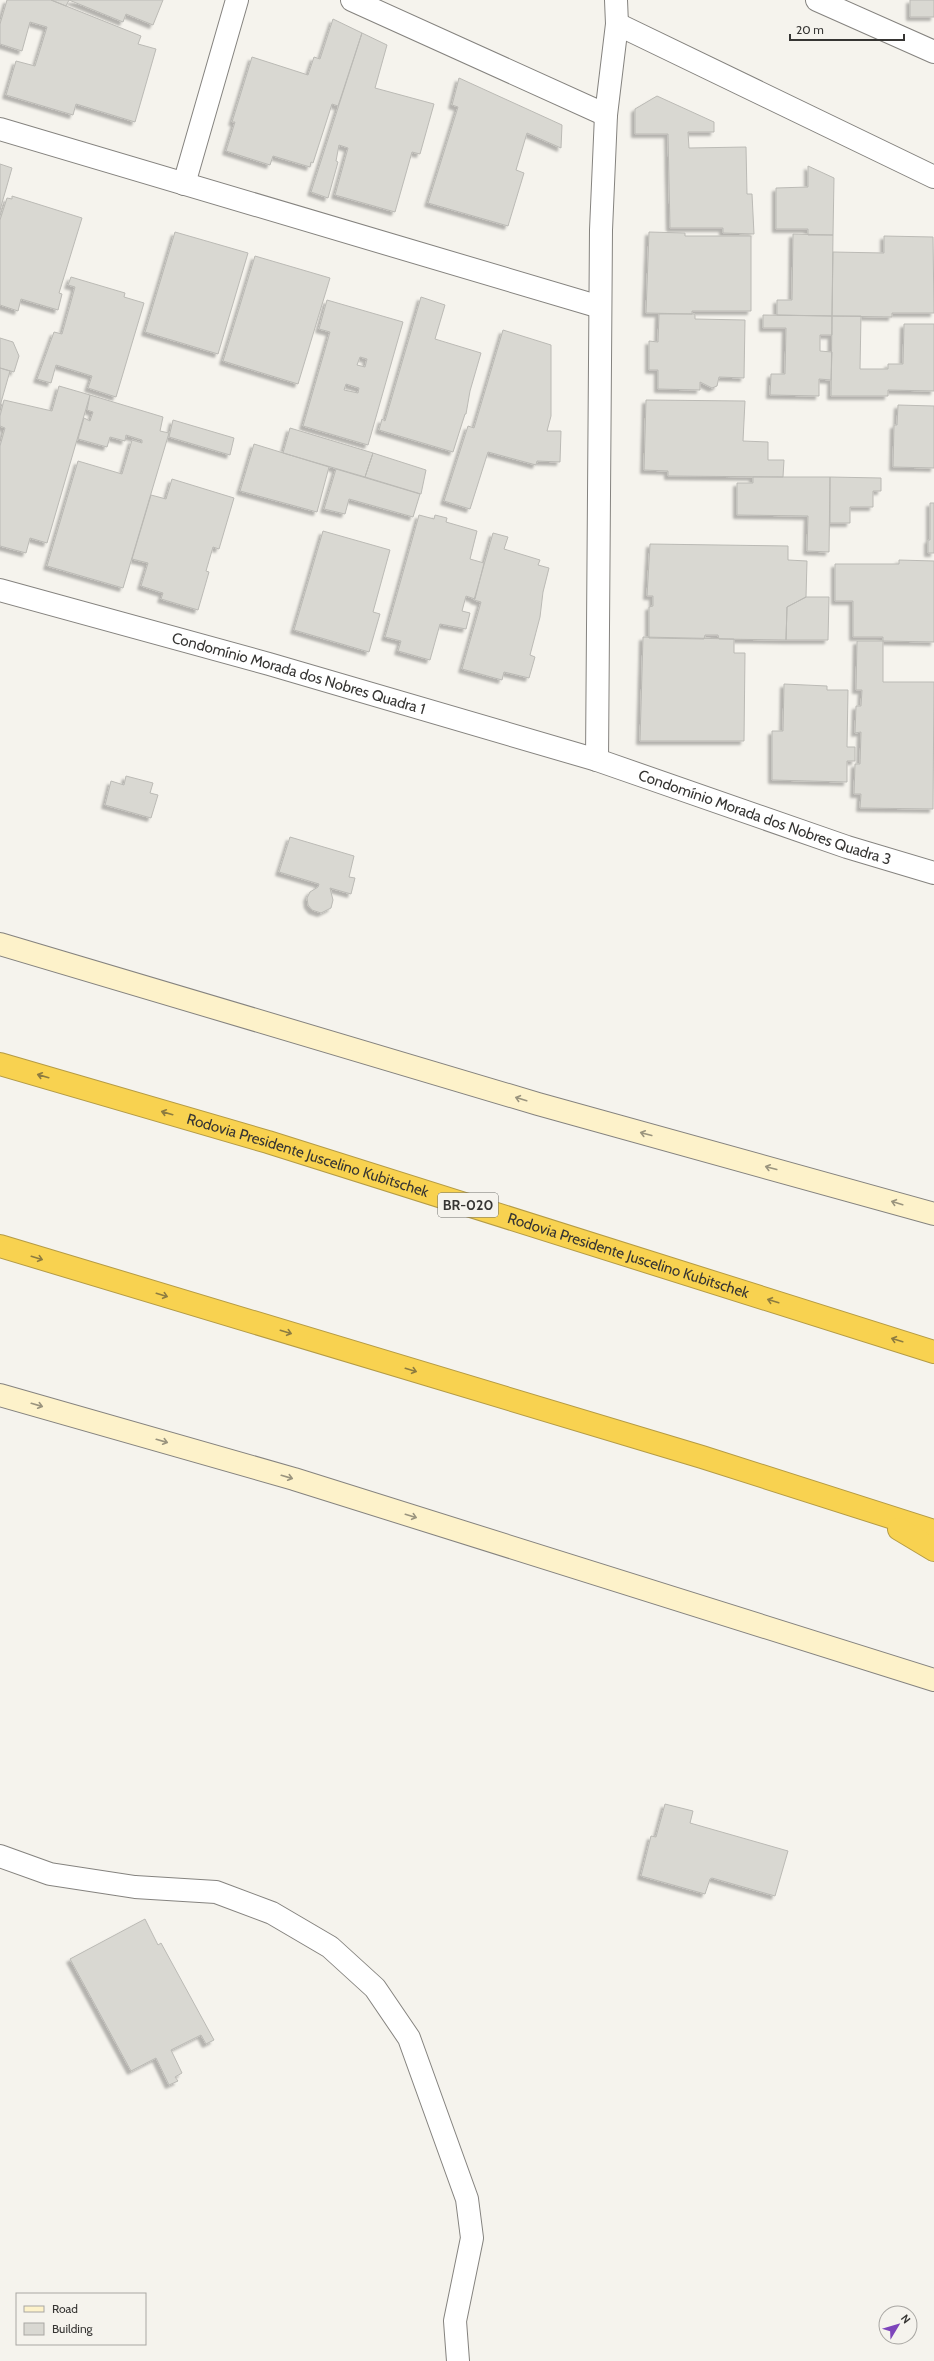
<svg xmlns="http://www.w3.org/2000/svg" width="934" height="2361" font-family="Cabin,sans-serif">
<style>
.building{fill:#d9d8d2;stroke:#bbbab5;fill-rule:evenodd;filter:url(#shadow)}
.lines{fill:none;stroke-linecap:round;stroke-linejoin:round}
.street-casing{stroke:#85837f;stroke-width:24}
.secondary-casing{stroke:#85837f;stroke-width:24}
.highway-casing{stroke:#b49b46;stroke-width:24}
.street{stroke:#fff;stroke-width:22}
.secondary{stroke:#fdf2ca;stroke-width:22}
.highway{stroke:#f8d250;stroke-width:22}
.oneway{stroke:#8d7c40}
.oneway2{stroke:#9a947e}
.labels{text-anchor:middle;stroke-width:3.5;stroke-linejoin:round;paint-order:stroke}
.shield{fill:#f5f3ed;stroke:#6f6e6b;stroke-width:1}
.shield-label{font-size:14px;font-weight:bold;fill:#363533}
.street-label{font-size:15px;fill:#363533;stroke:#f5f3ed}
</style>
<defs>
<filter id="shadow"><feDropShadow dx="-3.5" dy="3.5" stdDeviation="1" flood-color="#0004"/></filter>
</defs>
<rect width="100%" height="100%" fill="#f5f3ed"/>
<!-- building -->
<path class="building" d="M 7,0 L 51,0 L 141,36 L 138,44 L 156,49 L 135,122 L 76,104 L 73,115 L 6,95 L 16,61 L 35,66 L 47,27 L 30,22 L 22,51 L 0,44 L 0,24 Z
M 51,0 L 163,0 L 153,25 L 126,14 L 123,22 L 69,0 L 66,6 Z
M 910,0 L 934,0 L 934,17 L 910,17 Z
M 333,19 L 362,33 L 338,106 L 332,104 L 313,163 L 311,162 L 310,167 L 273,156 L 270,165 L 226,151 L 235,122 L 232,122 L 252,57 L 308,75 L 314,57 L 320,59 Z
M 362,33 L 387,45 L 375,88 L 434,104 L 420,154 L 412,152 L 395,212 L 335,195 L 348,148 L 339,145 L 336,161 L 338,162 L 328,198 L 311,192 Z
M 459,78 L 562,125 L 561,148 L 527,133 L 516,170 L 524,173 L 508,226 L 428,203 L 458,107 L 452,105 Z
M 657,96 L 714,122 L 714,132 L 688,132 L 689,148 L 746,147 L 747,194 L 752,194 L 754,234 L 723,233 L 723,228 L 670,228 L 668,134 L 635,134 L 635,109 Z
M 0,164 L 12,168 L 0,210 Z
M 808,166 L 834,178 L 833,235 L 808,235 L 808,229 L 776,229 L 776,188 L 808,187 Z
M 12,196 L 82,218 L 59,293 L 62,294 L 58,310 L 21,299 L 18,311 L 0,305 L 0,220 L 7,198 L 12,199 Z
M 175,232 L 248,253 L 218,354 L 145,332 Z
M 649,232 L 685,233 L 685,236 L 751,236 L 751,311 L 692,311 L 692,314 L 646,313 Z
M 793,234 L 833,235 L 832,316 L 777,315 L 777,300 L 792,300 Z
M 884,236 L 933,237 L 934,313 L 892,313 L 892,317 L 832,316 L 833,252 L 884,253 Z
M 255,256 L 330,278 L 298,384 L 223,361 Z
M 71,277 L 125,293 L 124,297 L 144,303 L 116,397 L 88,388 L 92,376 L 56,365 L 51,383 L 37,379 L 54,332 L 62,334 L 75,287 L 68,285 Z
M 421,297 L 445,305 L 435,339 L 481,353 L 470,391 L 466,414 L 465,414 L 453,452 L 379,430 L 382,419 L 385,421 Z
M 327,300 L 403,322 L 368,445 L 303,426 L 330,332 L 319,329 ZM 360,357 L 367,359 L 365,367 L 357,365 ZM 346,384 L 359,388 L 358,393 L 344,390 Z
M 659,314 L 695,314 L 695,319 L 745,320 L 744,378 L 719,377 L 717,386 L 712,388 L 700,382 L 700,390 L 658,389 L 658,370 L 649,370 L 649,341 L 658,342 Z
M 763,315 L 832,316 L 832,335 L 820,335 L 820,351 L 832,352 L 831,380 L 819,379 L 819,396 L 770,395 L 771,374 L 785,374 L 786,328 L 763,328 Z
M 832,316 L 861,316 L 860,369 L 888,369 L 888,364 L 903,364 L 904,324 L 934,324 L 934,391 L 888,390 L 888,396 L 831,396 Z
M 503,330 L 551,345 L 551,416 L 547,431 L 561,431 L 560,462 L 537,461 L 536,465 L 488,452 L 470,509 L 444,501 L 468,426 L 474,428 Z
M 0,338 L 13,342 L 19,356 L 14,372 L 0,368 Z
M 0,368 L 10,371 L 0,406 Z
M 59,386 L 90,395 L 47,543 L 30,538 L 26,553 L 0,546 L 0,446 L 5,428 L 0,426 L 0,416 L 4,400 L 52,411 Z
M 90,395 L 163,417 L 160,431 L 169,433 L 123,588 L 47,566 L 78,461 L 122,474 L 132,440 L 142,443 L 142,440 L 126,435 L 125,441 L 110,437 L 107,447 L 78,439 L 84,418 L 90,421 L 93,412 L 87,410 Z
M 646,400 L 745,401 L 743,441 L 768,442 L 768,460 L 784,460 L 783,477 L 668,476 L 668,471 L 644,470 Z
M 898,405 L 934,406 L 934,468 L 893,467 L 894,425 L 897,425 Z
M 173,420 L 234,438 L 230,455 L 169,437 Z
M 290,428 L 373,453 L 365,477 L 283,453 Z
M 254,444 L 329,467 L 317,512 L 240,491 Z
M 373,453 L 426,470 L 421,494 L 365,477 Z
M 336,469 L 420,494 L 413,517 L 349,499 L 345,514 L 324,509 Z
M 753,477 L 830,477 L 829,552 L 807,551 L 808,516 L 737,515 L 737,483 L 753,483 Z
M 830,477 L 881,478 L 881,491 L 873,491 L 873,507 L 850,507 L 850,523 L 830,523 Z
M 172,479 L 234,498 L 219,549 L 213,547 L 206,571 L 209,572 L 198,610 L 161,599 L 163,593 L 141,586 L 148,563 L 132,559 L 151,495 L 166,499 Z
M 930,503 L 934,503 L 934,553 L 928,553 L 928,540 L 930,540 Z
M 419,515 L 434,519 L 435,515 L 447,518 L 446,522 L 477,531 L 470,559 L 484,563 L 475,599 L 466,596 L 462,611 L 470,613 L 466,629 L 440,624 L 430,660 L 398,651 L 401,641 L 385,637 Z
M 323,531 L 390,550 L 373,612 L 380,614 L 369,652 L 294,630 Z
M 493,533 L 508,537 L 504,549 L 540,560 L 538,565 L 549,568 L 543,592 L 540,617 L 530,655 L 535,657 L 529,678 L 504,672 L 502,680 L 462,669 L 481,602 L 474,600 Z
M 650,544 L 788,546 L 788,560 L 807,561 L 806,597 L 787,607 L 786,640 L 719,639 L 718,635 L 705,635 L 704,639 L 649,638 L 649,607 L 653,606 L 653,596 L 647,596 Z
M 899,560 L 934,561 L 934,642 L 883,641 L 883,637 L 853,637 L 853,601 L 835,601 L 835,564 L 899,564 Z
M 806,597 L 829,597 L 828,640 L 786,640 L 787,607 Z
M 643,637 L 734,639 L 734,653 L 745,653 L 744,741 L 640,741 Z
M 857,641 L 883,641 L 883,682 L 934,682 L 933,809 L 860,808 L 861,794 L 854,794 L 855,764 L 860,764 L 861,732 L 855,733 L 856,706 L 861,706 L 862,690 L 856,690 Z
M 784,684 L 827,686 L 827,690 L 848,690 L 847,747 L 855,747 L 855,761 L 847,761 L 847,782 L 772,780 L 772,731 L 783,731 Z
M 126,776 L 153,783 L 150,793 L 158,795 L 151,818 L 105,805 L 111,781 L 124,785 Z
M 290,837 L 354,856 L 349,877 L 355,878 L 351,894 L 330,888 L 333,900 L 331,908 L 321,913 L 312,910 L 308,905 L 307,898 L 310,892 L 318,887 L 319,884 L 279,872 Z
M 665,1804 L 693,1811 L 690,1823 L 788,1851 L 775,1896 L 712,1878 L 710,1879 L 705,1894 L 641,1876 L 651,1836 L 656,1837 Z
M 145,1919 L 158,1945 L 161,1943 L 214,2040 L 206,2044 L 201,2035 L 171,2050 L 182,2073 L 175,2077 L 178,2081 L 169,2085 L 156,2058 L 131,2071 L 70,1959 Z"/>
<g class="lines">
<defs>
<g id="street">
<path d="M 352,0 L 606,115"/>
<path d="M 817,0 L 934,52"/>
<path d="M 617,24 L 934,177"/>
<path d="M 0,129 L 600,307"/>
<path d="M 184,184 L 237,0"/>
<path id="s1" d="M 0,590 L 269,664 L 597,760 L 847,847 L 934,873"/>
<path d="M 597,760 L 601,230 L 606,115 L 617,24 L 616,0"/>
<path d="M 0,1856 L 50,1874 L 135,1887 L 216,1892 L 272,1913 L 330,1947 L 375,1988 L 409,2038 L 467,2199 L 472,2238 L 455,2321 L 458,2361"/>
</g>
<path id="secondary" d="M 0,944 L 538,1104 L 934,1214
M 0,1395 L 294,1479 L 934,1680"/>
<g id="highway">
<path id="s2" d="M 0,1064 L 268,1142 L 934,1352"/>
<path d="M 0,1246 L 702,1457 L 934,1531"/>
<path d="M 899,1529 L 934,1550"/>
</g>
</defs>
<!-- street casing -->
<use href="#street" class="street-casing"/>
<!-- secondary casing -->
<use href="#secondary" class="secondary-casing"/>
<!-- highway casing -->
<use href="#highway" class="highway-casing"/>
<!-- street -->
<use href="#street" class="street"/>
<!-- secondary -->
<use href="#secondary" class="secondary"/>
<!-- highway -->
<use href="#highway" class="highway"/>
</g>
<!-- one-way arrows -->
<defs><path id="oneway-shaft" d="M-6 0H5M1.5-3L5.5 0L1.5 3" fill="none" stroke-width="1.6" stroke-linecap="round" stroke-linejoin="round"/></defs>
<g class="oneway">
<use href="#oneway-shaft" transform="translate(43 1076) rotate(-164)"/>
<use href="#oneway-shaft" transform="translate(167 1113) rotate(-164)"/>
<use href="#oneway-shaft" transform="translate(37 1258) rotate(17)"/>
<use href="#oneway-shaft" transform="translate(162 1295) rotate(17)"/>
<use href="#oneway-shaft" transform="translate(773 1301) rotate(-163)"/>
<use href="#oneway-shaft" transform="translate(286 1332) rotate(17)"/>
<use href="#oneway-shaft" transform="translate(897 1340) rotate(-163)"/>
<use href="#oneway-shaft" transform="translate(411 1370) rotate(17)"/>
</g>
<g class="oneway2">
<use href="#oneway-shaft" transform="translate(521 1099) rotate(-163)"/>
<use href="#oneway-shaft" transform="translate(646 1134) rotate(-165)"/>
<use href="#oneway-shaft" transform="translate(771 1168) rotate(-165)"/>
<use href="#oneway-shaft" transform="translate(897 1203) rotate(-163)"/>
<use href="#oneway-shaft" transform="translate(37 1405) rotate(16)"/>
<use href="#oneway-shaft" transform="translate(162 1441) rotate(16)"/>
<use href="#oneway-shaft" transform="translate(287 1477) rotate(16)"/>
<use href="#oneway-shaft" transform="translate(411 1516) rotate(17)"/>
</g>
<g class="labels">
<!-- shield labels -->
<rect class="shield" x="438" y="1193" width="60" height="24" rx="3"/>
<g class="shield-label">
<text x="468" y="1210">BR-020</text>
</g>
<!-- street labels -->
<g class="street-label">
<text dy="5" stroke="none"><textPath href="#s1" startOffset="310">Condomínio Morada dos Nobres Quadra 1</textPath></text>
<text dy="5" stroke="none"><textPath href="#s1" startOffset="798">Condomínio Morada dos Nobres Quadra 3</textPath></text>
<text dy="5" stroke="none"><textPath href="#s2" startOffset="321">Rodovia Presidente Juscelino Kubitschek</textPath></text>
<text dy="5" stroke="none"><textPath href="#s2" startOffset="657">Rodovia Presidente Juscelino Kubitschek</textPath></text>
</g>
</g>
<!-- legend -->
<rect x="16" y="2293" width="130" height="52" fill="#f5f3ed" stroke="#a9a7a3"/>
<rect x="24" y="2306" width="20" height="6" fill="#fdf2ca" stroke="#a9a7a3"/>
<text x="52" y="2313" font-size="12" fill="#363533">Road</text>
<rect x="24" y="2323" width="20" height="12" fill="#d9d8d2" stroke="#a9a7a3"/>
<text x="52" y="2333" font-size="12" fill="#363533">Building</text>
<!-- north arrow -->
<g transform="translate(898 2325) rotate(52)"><circle r="19" fill="#f5f3ed" stroke="#a9a7a3"/>
<path d="M0-3L7 15L0 10L-7 15Z" fill="#7d45bb"/>
<text y="-6" font-size="11" font-weight="bold" text-anchor="middle" fill="#363533">N</text>
</g>
<!-- scale -->
<path d="M790 34v6h114v-6" fill="none" stroke="#363533" stroke-width="2"/>
<text x="796" y="34" font-size="12" fill="#363533" stroke="#f5f3ed" stroke-width="3" paint-order="stroke">20 m</text>
</svg>
